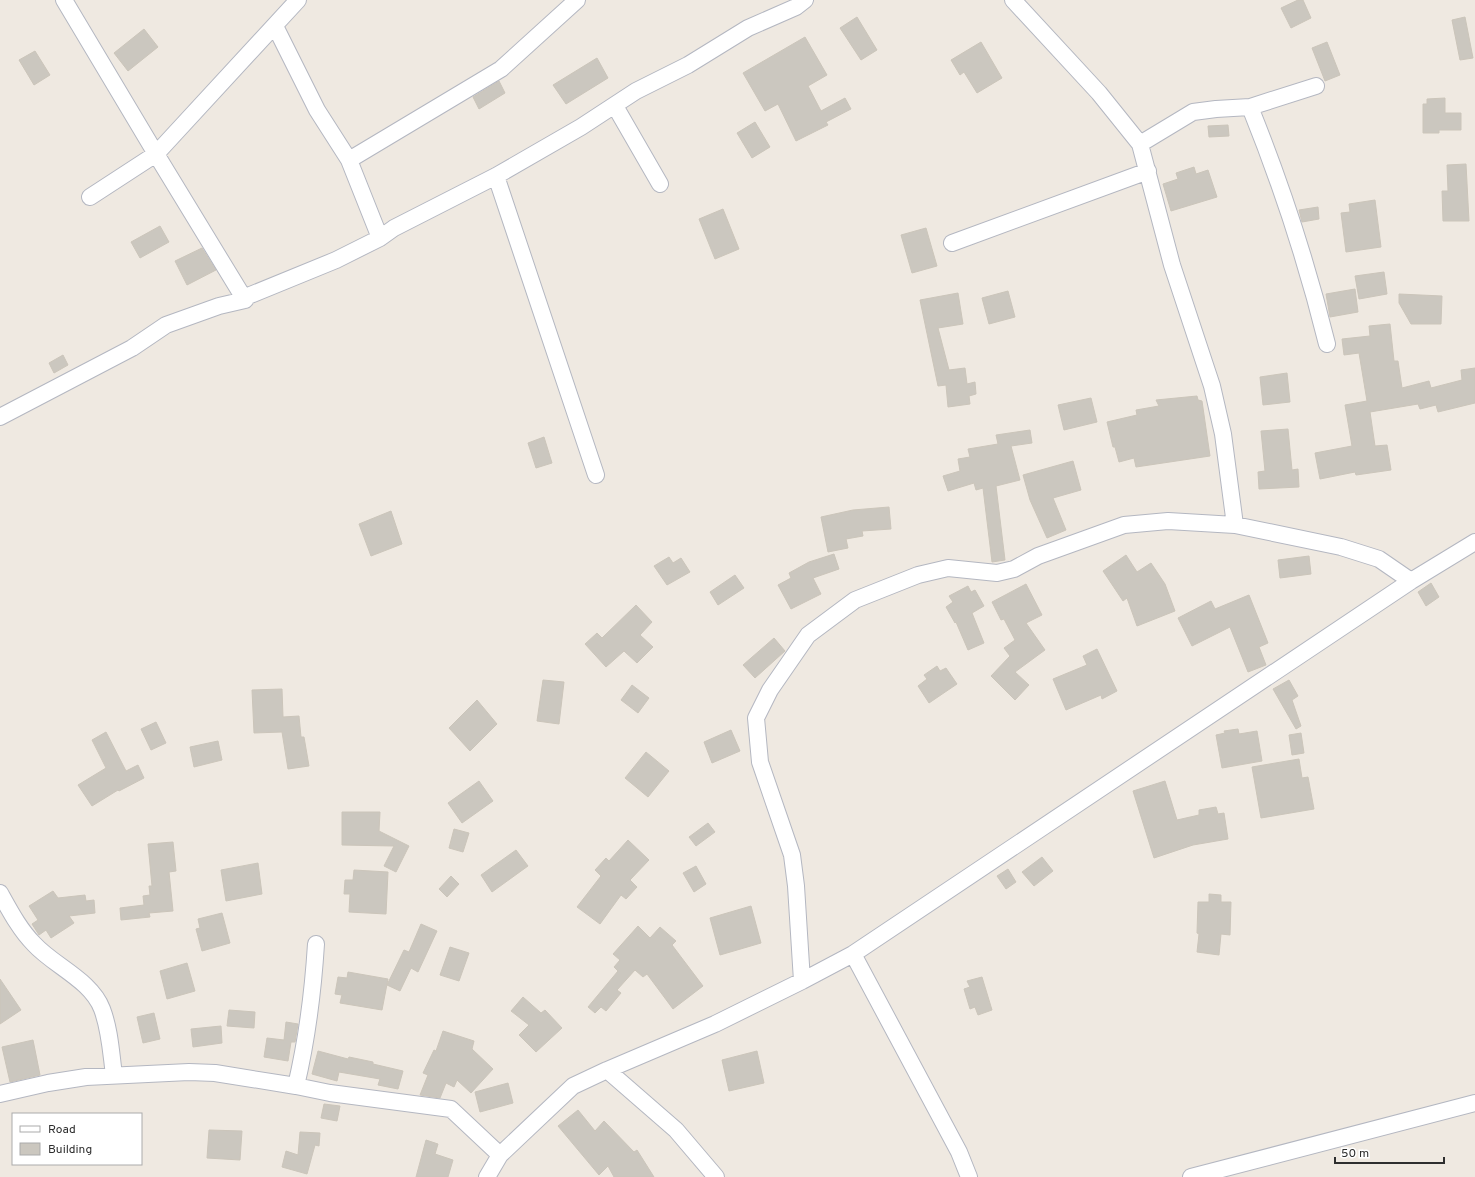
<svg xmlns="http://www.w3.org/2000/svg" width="1475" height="1177" font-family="Overpass,sans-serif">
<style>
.building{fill:#cbc7bf;stroke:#cbc5ba}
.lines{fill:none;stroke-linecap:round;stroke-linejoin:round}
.minor-casing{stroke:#b4b7c1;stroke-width:18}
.minor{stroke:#fff;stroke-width:16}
</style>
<rect width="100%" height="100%" fill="#efe9e1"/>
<!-- building -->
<path class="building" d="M 1298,0 L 1303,0 L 1311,18 L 1291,28 L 1281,8 Z
M 857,17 L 877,50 L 861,60 L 840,28 Z
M 1465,17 L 1473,58 L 1460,60 L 1452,20 Z
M 144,29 L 158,47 L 128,71 L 114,53 Z
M 805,37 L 827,75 L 808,86 L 821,111 L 845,98 L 851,109 L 826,122 L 828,125 L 796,141 L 778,104 L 765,111 L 743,73 Z
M 981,42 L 1002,78 L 977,93 L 964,72 L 960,75 L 951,60 Z
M 1327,42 L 1340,75 L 1325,81 L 1312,48 Z
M 35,51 L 50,75 L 34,85 L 19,60 Z
M 597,58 L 608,78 L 566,104 L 553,85 Z
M 499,81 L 505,93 L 479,109 L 473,97 Z
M 1445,98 L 1445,113 L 1461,113 L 1461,130 L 1439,130 L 1439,133 L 1423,133 L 1423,104 L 1427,104 L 1427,99 Z
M 755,122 L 770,147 L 752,158 L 737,133 Z
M 1228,125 L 1229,136 L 1209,137 L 1208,126 Z
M 1466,164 L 1469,221 L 1443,221 L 1442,191 L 1448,191 L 1447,165 Z
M 1194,167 L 1196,174 L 1208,170 L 1217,197 L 1171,211 L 1163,184 L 1178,179 L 1176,173 Z
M 1375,200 L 1381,247 L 1346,252 L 1341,213 L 1350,212 L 1349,204 Z
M 1318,207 L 1319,219 L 1302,222 L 1299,210 Z
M 723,209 L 739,249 L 715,259 L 699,219 Z
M 160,226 L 169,242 L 140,258 L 131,242 Z
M 926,228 L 937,266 L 912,273 L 901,235 Z
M 202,248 L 216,270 L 187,285 L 175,261 Z
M 1384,272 L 1387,294 L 1359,299 L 1355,276 Z
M 1355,289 L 1358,312 L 1330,317 L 1326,294 Z
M 1008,291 L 1015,317 L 989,324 L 982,298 Z
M 958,293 L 963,324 L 938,328 L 949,370 L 965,368 L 967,384 L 975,382 L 976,394 L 969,396 L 970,404 L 948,407 L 946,385 L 938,386 L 920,300 Z
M 1399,294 L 1442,296 L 1441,324 L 1411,324 L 1399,303 Z
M 1390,324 L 1394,361 L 1398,361 L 1402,388 L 1429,381 L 1431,388 L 1462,380 L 1461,370 L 1475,368 L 1475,403 L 1438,412 L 1436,405 L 1420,409 L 1418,404 L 1370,412 L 1375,446 L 1387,445 L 1391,470 L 1356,475 L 1355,472 L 1320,479 L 1315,453 L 1352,446 L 1345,405 L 1367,401 L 1359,353 L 1344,355 L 1342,339 L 1370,336 L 1369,326 Z
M 63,355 L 68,365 L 54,373 L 49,363 Z
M 1287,373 L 1290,402 L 1263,405 L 1260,377 Z
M 1197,396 L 1198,400 L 1202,401 L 1210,456 L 1136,467 L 1134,458 L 1119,462 L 1115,447 L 1113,447 L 1107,422 L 1137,415 L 1136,410 L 1159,406 L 1156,400 Z
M 1091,398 L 1097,422 L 1064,430 L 1058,405 Z
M 1288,429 L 1292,470 L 1298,469 L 1299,487 L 1259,489 L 1258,472 L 1265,471 L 1261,431 Z
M 1030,430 L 1032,443 L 1011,446 L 1020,480 L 996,486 L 1005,560 L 992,562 L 983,488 L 976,490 L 974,483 L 948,491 L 943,476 L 960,471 L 958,459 L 970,457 L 968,449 L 998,444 L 996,435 Z
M 544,437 L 552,463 L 536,468 L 528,443 Z
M 1073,461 L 1081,490 L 1053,498 L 1066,530 L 1047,538 L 1030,500 L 1023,475 Z
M 889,507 L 891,529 L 862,531 L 863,536 L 846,539 L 848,548 L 828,552 L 821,517 L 853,510 Z
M 391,511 L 402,544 L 371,556 L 359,524 Z
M 834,554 L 839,569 L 813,578 L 821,594 L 791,609 L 778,585 L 791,578 L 789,573 L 809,562 Z
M 1126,555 L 1137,572 L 1151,563 L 1165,584 L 1175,611 L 1137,626 L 1127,598 L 1123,601 L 1103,571 Z
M 1309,556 L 1311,574 L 1280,578 L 1278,560 Z
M 669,557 L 673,563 L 681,558 L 690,572 L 667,585 L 654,566 Z
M 735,575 L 744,588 L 718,605 L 710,592 Z
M 1431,583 L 1439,597 L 1426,606 L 1418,592 Z
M 1026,584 L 1042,615 L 1026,623 L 1045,650 L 1015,672 L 1029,685 L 1015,700 L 991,676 L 1010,656 L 1004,648 L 1015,640 L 1004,619 L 1001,620 L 992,602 Z
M 968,586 L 971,592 L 975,590 L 984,606 L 972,613 L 984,643 L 968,650 L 956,622 L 955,623 L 946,607 L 953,602 L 949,596 Z
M 1249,595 L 1268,643 L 1259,647 L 1266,665 L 1248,672 L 1230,627 L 1192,646 L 1178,618 L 1211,601 L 1215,609 Z
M 636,605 L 652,622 L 640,635 L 653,647 L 637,663 L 624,651 L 606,667 L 585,644 L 597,633 L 602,638 Z
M 774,638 L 785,651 L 755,678 L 743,665 Z
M 1097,649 L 1117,691 L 1102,699 L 1101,695 L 1066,710 L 1053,679 L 1087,665 L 1083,656 Z
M 937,666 L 940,671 L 946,668 L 957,684 L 929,703 L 918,686 L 927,679 L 924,675 Z
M 543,680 L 564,682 L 559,724 L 537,721 Z
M 1289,680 L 1298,696 L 1292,700 L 1301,726 L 1296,729 L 1273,689 Z
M 632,685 L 649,698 L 638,713 L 621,700 Z
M 282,689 L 283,717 L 299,716 L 301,737 L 304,737 L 309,766 L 288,769 L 282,732 L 254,733 L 252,690 Z
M 477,700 L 497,724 L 470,751 L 449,728 Z
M 156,722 L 166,743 L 151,750 L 141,729 Z
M 1238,729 L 1239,734 L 1257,731 L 1262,761 L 1222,768 L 1216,735 L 1225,733 L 1224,731 Z
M 731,730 L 740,751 L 712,763 L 704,742 Z
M 106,732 L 126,771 L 138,765 L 144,778 L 119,791 L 118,790 L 92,806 L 78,785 L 106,768 L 92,740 Z
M 1301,733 L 1304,753 L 1292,755 L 1289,735 Z
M 218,741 L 222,760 L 194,767 L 190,747 Z
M 646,752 L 669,771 L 648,797 L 625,778 Z
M 1299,759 L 1302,778 L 1308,777 L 1314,809 L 1261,818 L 1252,767 Z
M 479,781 L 493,801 L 462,823 L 448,803 Z
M 1165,781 L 1177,820 L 1199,815 L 1199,810 L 1216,807 L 1218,814 L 1224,813 L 1228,839 L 1193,845 L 1154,858 L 1133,791 Z
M 342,812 L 380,812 L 379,831 L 409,846 L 396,872 L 384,866 L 394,846 L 342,845 Z
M 708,823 L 715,832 L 696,846 L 689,837 Z
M 454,829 L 469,833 L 463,852 L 449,848 Z
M 628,840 L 649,860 L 630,880 L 637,887 L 626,899 L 621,895 L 600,924 L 577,907 L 601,876 L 595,870 L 606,858 L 609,861 Z
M 173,842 L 176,871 L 169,872 L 173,911 L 149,913 L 150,917 L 121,920 L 120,908 L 144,905 L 143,896 L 150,895 L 149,886 L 152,886 L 148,844 Z
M 516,850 L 528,866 L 492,892 L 481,875 Z
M 1042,857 L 1053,871 L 1034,886 L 1022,872 Z
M 258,863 L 262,894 L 226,901 L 221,870 Z
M 696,866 L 706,884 L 694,892 L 683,873 Z
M 1008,869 L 1016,882 L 1006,889 L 997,876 Z
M 354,870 L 388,872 L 386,914 L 349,912 L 350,894 L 344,894 L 345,880 L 353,880 Z
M 451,876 L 459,884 L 447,897 L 439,889 Z
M 53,891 L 58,898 L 85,895 L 86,901 L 94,900 L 95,913 L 69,916 L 74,923 L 51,938 L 46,930 L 39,935 L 32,924 L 38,920 L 29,906 Z
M 1209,894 L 1221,895 L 1221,902 L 1231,902 L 1230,935 L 1221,934 L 1219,955 L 1197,952 L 1199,934 L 1197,933 L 1198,902 L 1209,902 Z
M 751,906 L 761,943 L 720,955 L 710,918 Z
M 222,913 L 230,943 L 202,951 L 196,929 L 200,928 L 198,919 Z
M 421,924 L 437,931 L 418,972 L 411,968 L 400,991 L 387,985 L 404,950 L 409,952 Z
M 638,926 L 650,938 L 660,927 L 676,941 L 672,945 L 703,986 L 673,1009 L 647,974 L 643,977 L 635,970 L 617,990 L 621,993 L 606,1011 L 601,1007 L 595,1013 L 588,1007 L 618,971 L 614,967 L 620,960 L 613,954 Z
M 450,947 L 469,953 L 459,981 L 440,975 Z
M 187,963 L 195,991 L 167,999 L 160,971 Z
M 348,972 L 388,979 L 382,1010 L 340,1003 L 342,995 L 335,994 L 338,977 L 347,978 Z
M 982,977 L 992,1010 L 978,1015 L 975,1007 L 970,1009 L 964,989 L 970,987 L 967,981 Z
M 0,979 L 21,1010 L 0,1024 Z
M 523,997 L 541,1013 L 545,1010 L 562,1028 L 536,1052 L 519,1035 L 529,1025 L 511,1011 Z
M 229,1010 L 255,1012 L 254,1028 L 227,1026 Z
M 154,1013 L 160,1039 L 143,1043 L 137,1017 Z
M 286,1022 L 298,1024 L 295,1042 L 291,1042 L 288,1061 L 264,1057 L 267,1038 L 284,1040 Z
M 221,1026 L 222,1043 L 193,1047 L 191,1029 Z
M 443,1031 L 474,1041 L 472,1049 L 493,1069 L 471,1093 L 457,1080 L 454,1087 L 446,1083 L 440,1098 L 420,1095 L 428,1075 L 423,1073 L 434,1050 L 436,1051 Z
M 33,1040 L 40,1075 L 10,1082 L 2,1047 Z
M 318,1051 L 348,1059 L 349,1057 L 373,1062 L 373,1064 L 403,1071 L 398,1089 L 378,1085 L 380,1079 L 339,1072 L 337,1081 L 312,1074 Z
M 757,1051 L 764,1083 L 729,1091 L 722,1060 Z
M 508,1083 L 513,1103 L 480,1112 L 475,1092 Z
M 324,1104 L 340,1106 L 337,1121 L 321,1118 Z
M 578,1110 L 595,1131 L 604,1121 L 634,1152 L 637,1150 L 654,1177 L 614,1177 L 608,1166 L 599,1175 L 558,1126 Z
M 209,1130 L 242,1131 L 240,1160 L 207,1158 Z
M 300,1132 L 320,1133 L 319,1146 L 315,1145 L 307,1174 L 282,1167 L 286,1151 L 298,1155 Z
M 426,1140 L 438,1144 L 435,1154 L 453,1160 L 448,1177 L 416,1177 Z"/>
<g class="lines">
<defs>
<path id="minor" d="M 64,0 L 156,154 L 298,0
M 1013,0 L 1099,93 L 1140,144 L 1172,265 L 1212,386 L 1223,434 L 1235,525
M 275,26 L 317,110 L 349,160 L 380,238
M 615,106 L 660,184
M 1250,107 C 1281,184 1307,263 1327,344
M 1140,144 L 1193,112 L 1216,109 L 1250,107 L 1316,86
M 349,160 L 501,69 L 577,0
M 496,176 L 596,475
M 90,197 L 156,154 L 245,300
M 952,243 L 1148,171
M 0,417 L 132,348 L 166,325 L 219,306 L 245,300 L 248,296 L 336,260 L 380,238 L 394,228 L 496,176 L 581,127 L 636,91 L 688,65 L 748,28 L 796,7 L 805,0
M 0,893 C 10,911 20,930 34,944 C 54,966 91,980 102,1009 C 110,1030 111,1053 114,1075
M 853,954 L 959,1152 L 969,1177
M 802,981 L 796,886 L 792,855 L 760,762 L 756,718 L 770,690 L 808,635 L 855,600 L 918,575 L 948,568 L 997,573 L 1014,569 L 1038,556 L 1124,525 L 1168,521 L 1235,525 L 1341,547 L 1379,559 L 1411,581
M 607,1070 L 676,1130 L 716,1177
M 296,1086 C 307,1039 313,992 316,944
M 0,1094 L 48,1083 L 86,1077 L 189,1072 L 215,1073 L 296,1086 L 330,1093 L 451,1109 L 500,1155
M 487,1177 L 500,1155 L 573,1086 L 607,1070 L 715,1024 L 802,981 L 853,954 L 1411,581 L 1475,542
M 1191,1177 L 1475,1103"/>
</defs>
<!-- minor casing -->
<use href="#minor" class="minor-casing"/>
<!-- minor -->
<use href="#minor" class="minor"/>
</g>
<!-- legend -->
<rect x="12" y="1113" width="130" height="52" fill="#ffffff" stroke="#ababab"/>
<rect x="20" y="1126" width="20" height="6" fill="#ffffff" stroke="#ababab"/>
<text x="48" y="1133" font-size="12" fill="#2e2e2e">Road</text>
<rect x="20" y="1143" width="20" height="12" fill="#cbc7bf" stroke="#ababab"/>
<text x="48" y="1153" font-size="12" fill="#2e2e2e">Building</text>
<!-- scale -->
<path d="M1335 1157v6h109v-6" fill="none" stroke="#2e2e2e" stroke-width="2"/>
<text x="1341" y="1157" font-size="12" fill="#2e2e2e" stroke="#ffffff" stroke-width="3" paint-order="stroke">50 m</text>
</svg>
